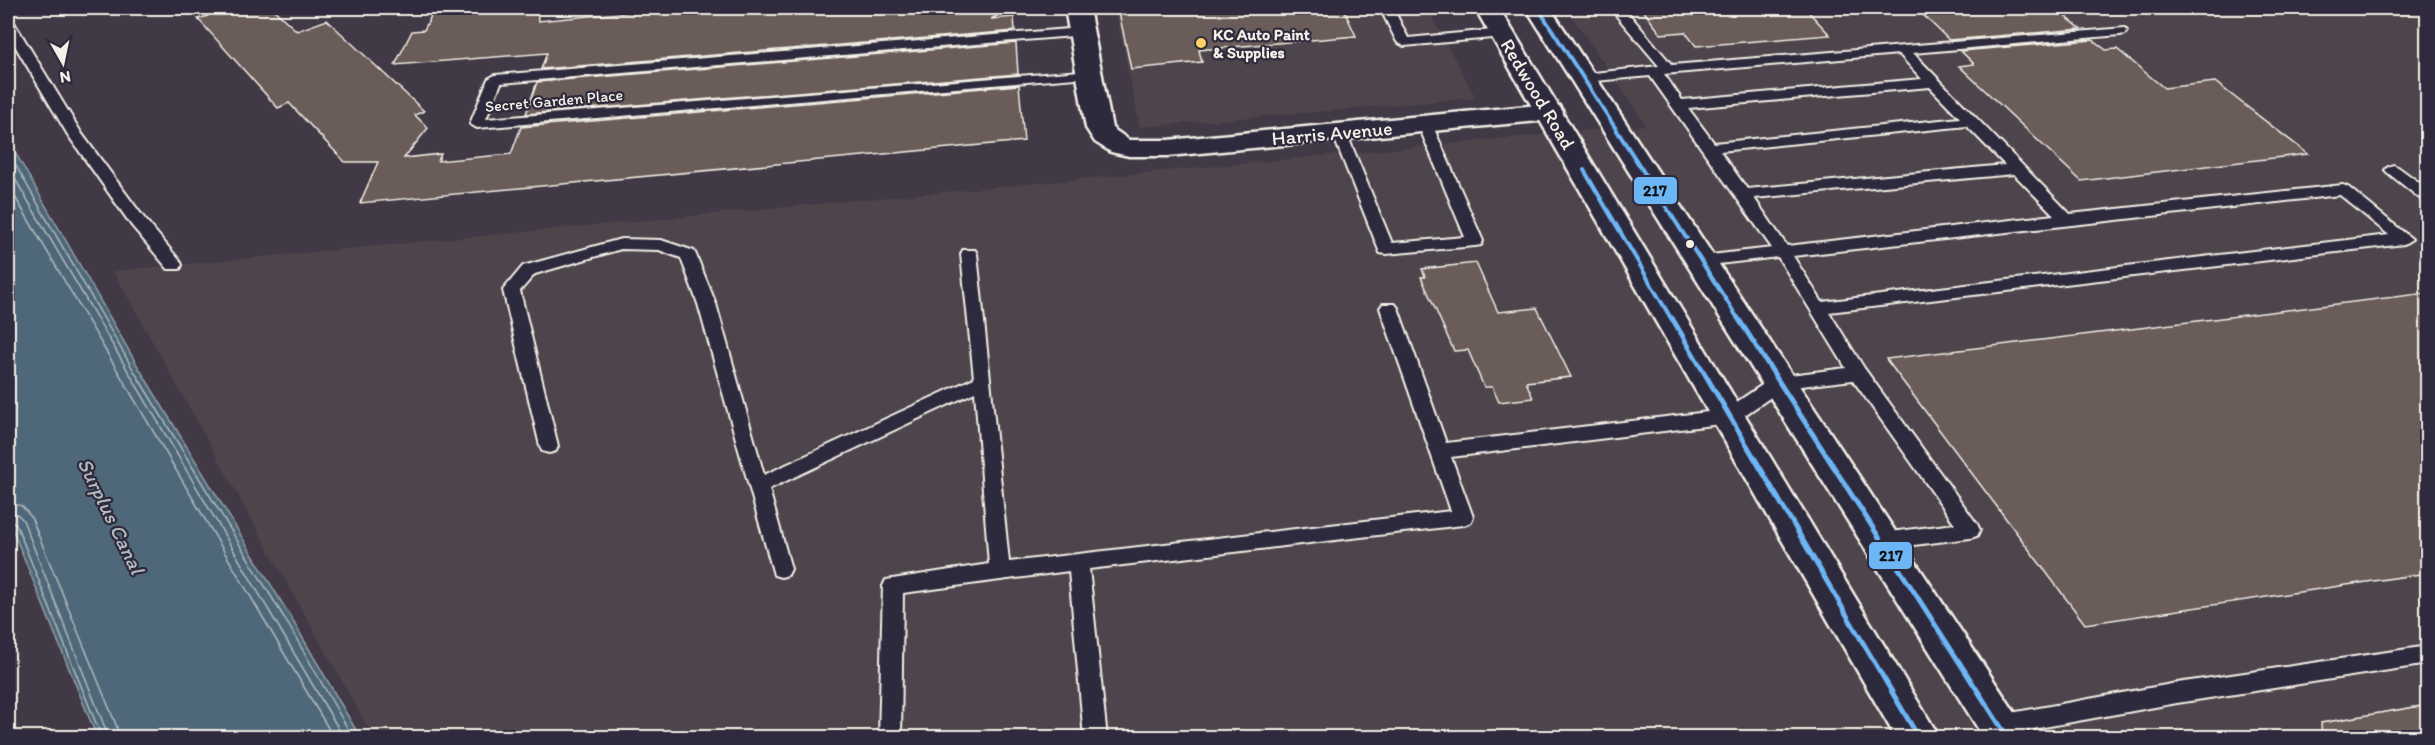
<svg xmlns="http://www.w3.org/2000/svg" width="2435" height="745" font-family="Itim,sans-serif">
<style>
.built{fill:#4d444b}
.water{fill:#4f6779;stroke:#919ea5;stroke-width:1.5}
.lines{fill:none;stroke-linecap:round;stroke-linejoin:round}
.shore{stroke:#b2babc;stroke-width:1.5}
.building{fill:#6a5c58;stroke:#f4f1e8;stroke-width:1.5}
.service-casing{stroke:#f4f1e8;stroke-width:4}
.minor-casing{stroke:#f4f1e8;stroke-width:5}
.primary-casing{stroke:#f4f1e8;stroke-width:5}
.service{fill:#2f2a3d;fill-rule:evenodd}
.minor{fill:#2f2a3d;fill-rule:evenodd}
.primary{fill:#2f2a3d;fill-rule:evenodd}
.bus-1-far1-casing{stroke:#2f2a3d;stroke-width:8}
.bus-1-casing{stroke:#2f2a3d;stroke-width:10}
.bus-1-far1{stroke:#6db6f5;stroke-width:4}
.bus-1{stroke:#6db6f5;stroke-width:5}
.poi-dot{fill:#ffd166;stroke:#2f2a3d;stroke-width:2}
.bus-dot{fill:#f4f1e8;stroke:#2f2a3d;stroke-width:2}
.labels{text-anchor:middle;stroke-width:4.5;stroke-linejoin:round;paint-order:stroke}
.far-poi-label{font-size:16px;font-weight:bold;fill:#f4f1e8;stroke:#2f2a3d;text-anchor:start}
.far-street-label{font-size:16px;fill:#f4f1e8;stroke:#2f2a3d}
.street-label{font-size:20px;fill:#f4f1e8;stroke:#2f2a3d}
.water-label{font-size:21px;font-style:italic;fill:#b2babc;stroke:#2f2a3d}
.line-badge{stroke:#2f2a3d;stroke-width:2}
.pale-badge-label{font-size:16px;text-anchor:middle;font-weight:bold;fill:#111}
</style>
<rect width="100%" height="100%" fill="#413945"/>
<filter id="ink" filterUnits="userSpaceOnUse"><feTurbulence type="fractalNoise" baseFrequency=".0167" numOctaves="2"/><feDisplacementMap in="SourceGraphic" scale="12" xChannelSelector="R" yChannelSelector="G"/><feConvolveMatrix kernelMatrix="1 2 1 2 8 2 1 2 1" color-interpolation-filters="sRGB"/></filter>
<g filter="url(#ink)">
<!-- built -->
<path class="built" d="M 1115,8 L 1427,8 L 1476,98 L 1140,127 Z
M 1566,8 L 2427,8 L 2427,737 L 373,737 L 113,271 L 1646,125 Z"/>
<!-- water -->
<path class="water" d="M 8,140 L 139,368 L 293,621 L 360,737 L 97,737 L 8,519 Z"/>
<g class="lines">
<!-- shore -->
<path class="shore" d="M 8,152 L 134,371 L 288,624 L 353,738
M 8,167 L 344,738
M 8,185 L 334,738
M 8,503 L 22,506 L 31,517 L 117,727 L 118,738
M 8,512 L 17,514 L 23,520 L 109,738
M 8,519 L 16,524 L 102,738"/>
</g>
<!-- building -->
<path class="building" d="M 200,8 L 272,8 L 297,31 L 327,20 L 424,111 L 415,115 L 428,128 L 404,158 L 441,154 L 438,161 L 511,154 L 521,127 L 1019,85 L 1024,141 L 360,203 L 378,162 L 345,162 L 289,103 L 278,108 L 198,19 L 208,16 Z
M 435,8 L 537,8 L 538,21 L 672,8 L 1012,8 L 991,19 L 1014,17 L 1015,31 L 541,69 L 547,53 L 395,65 L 412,31 L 424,30 Z
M 1118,8 L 1343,8 L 1356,36 L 1199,50 L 1202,62 L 1131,69 Z
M 1641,8 L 1805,8 L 1830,35 L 1696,46 L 1685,32 L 1661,34 Z
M 1916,8 L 2055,8 L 2081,29 L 1949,40 Z
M 2093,40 L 2106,50 L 2117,49 L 2164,88 L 2215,82 L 2308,154 L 2081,181 L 1959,66 L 1974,64 L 1961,51 Z
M 1016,43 L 1018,74 L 526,114 L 537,82 Z
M 1476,263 L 1498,312 L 1537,308 L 1571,377 L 1526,382 L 1533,398 L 1499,402 L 1492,387 L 1484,387 L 1468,350 L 1454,351 L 1421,277 L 1425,277 L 1422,269 Z
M 2427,293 L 2427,573 L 2085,624 L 1886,359 Z
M 2427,705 L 2427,738 L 2322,738 L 2321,723 Z"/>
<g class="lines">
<defs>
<path id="service" d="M 1380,8 L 1393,8 L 1408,38 L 1503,29 L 1510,33 L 1503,37 L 1404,46 L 1397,42 Z
M 1610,8 L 1624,8 L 1672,65 L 2125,28 L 2127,31 L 2125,34 L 2120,35 L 1913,53 L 2070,214 L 2343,185 L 2348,187 L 2412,239 L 2404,244 L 1829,312 L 1864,368 L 1977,524 L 1980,530 L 1977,536 L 1970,538 L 1882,549 L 1875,547 L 1872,541 L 1875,535 L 1882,533 L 1955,524 L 1853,380 L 1784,388 L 1736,421 L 1729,423 L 1451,457 L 1473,517 L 1470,523 L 1463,525 L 1089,569 L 1107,738 L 1084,738 L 1069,571 L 903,593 L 901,738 L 879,738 L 883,586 L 886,580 L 989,564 L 975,392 L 769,489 L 791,569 L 788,575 L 781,577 L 774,575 L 698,304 L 681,258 L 659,250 L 621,249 L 535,274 L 520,291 L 558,446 L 556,451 L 549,453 L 542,451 L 540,446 L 503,290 L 523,266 L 621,239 L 661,240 L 694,251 L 696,255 L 716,304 L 764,475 L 974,378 L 961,254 L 963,250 L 975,250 L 977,254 L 1009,562 L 1451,511 L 1380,308 L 1383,304 L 1395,304 L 1398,308 L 1446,443 L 1725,410 L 1774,377 L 1846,368 L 1778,257 L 1702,266 L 1696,265 L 1694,261 L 1696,257 L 1702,256 L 1772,248 L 1650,76 L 1584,82 L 1577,78 L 1584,74 L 1659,66 ZM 1899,54 L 1922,79 L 1682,100 L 1664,74 ZM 1930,87 L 1960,118 L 1714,143 L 1688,108 ZM 1967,126 L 2005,165 L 1747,189 L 1720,151 ZM 2014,174 L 2054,215 L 1787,246 L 1754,198 ZM 2340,195 L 2389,235 L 1822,302 L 1793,256 Z
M 8,20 L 15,24 L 82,134 L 144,218 L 180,261 L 182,265 L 180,269 L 168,269 L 132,226 L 68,135 L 8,34 Z
M 1081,28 L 1086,29 L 1088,32 L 1086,35 L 501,83 L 486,119 L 1093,70 L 1095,73 L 1088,77 L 477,128 L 470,124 L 488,79 L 495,75 Z
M 1425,120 L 1432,124 L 1483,241 L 1481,245 L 1475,246 L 1386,254 L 1380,253 L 1332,132 L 1339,128 L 1346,132 L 1392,243 L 1465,237 L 1418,124 Z
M 2393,165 L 2398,167 L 2428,189 L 2428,202 L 2422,200 L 2388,173 L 2385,170 L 2388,167 Z
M 2428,646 L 2428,664 L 2177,703 L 2000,735 L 1992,732 L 1989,725 L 1992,718 L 2000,715 L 2177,683 Z"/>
<path id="minor" d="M 1065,8 L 1089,8 L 1112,128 L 1129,140 L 1168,140 L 1550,104 L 1559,106 L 1563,112 L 1559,118 L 1550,120 L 1168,156 L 1129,156 L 1111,152 L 1095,142 L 1086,128 Z"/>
<path id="primary" d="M 1475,8 L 1499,8 L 1940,738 L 1896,738 Z
M 1526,8 L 1550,8 L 2023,725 L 2029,738 L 1984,738 Z"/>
</defs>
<!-- service casing -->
<use href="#service" class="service-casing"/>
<!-- minor casing -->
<use href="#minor" class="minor-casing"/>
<!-- primary casing -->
<use href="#primary" class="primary-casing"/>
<!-- service -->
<use href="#service" class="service"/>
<!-- minor -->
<use href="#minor" class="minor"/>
<!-- primary -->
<use href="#primary" class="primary"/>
<defs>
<path id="bus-1-far1" d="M 1538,8 L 1739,320
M 1584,170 L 1672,320"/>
<path id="bus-1" d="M 1672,318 L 1919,738
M 1738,318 L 2008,738"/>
</defs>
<!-- bus-1-far1 casing -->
<use href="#bus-1-far1" class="bus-1-far1-casing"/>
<!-- bus-1 casing -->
<use href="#bus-1" class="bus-1-casing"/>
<!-- bus-1-far1 -->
<use href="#bus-1-far1" class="bus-1-far1"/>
<!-- bus-1 -->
<use href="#bus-1" class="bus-1"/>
</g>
</g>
<!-- markers -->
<circle class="poi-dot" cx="1201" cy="43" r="6"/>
<circle class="bus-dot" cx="1690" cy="244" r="5"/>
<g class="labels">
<!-- far-poi labels -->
<g class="far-poi-label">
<text x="1213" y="40">KC Auto Paint<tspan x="1213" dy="18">&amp; Supplies</tspan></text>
</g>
<!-- far-street labels -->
<g class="far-street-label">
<text transform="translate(554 100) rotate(-5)" y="6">Secret Garden Place</text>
</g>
<!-- street labels -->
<g class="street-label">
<text transform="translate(1538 94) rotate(59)" y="7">Redwood Road</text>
<text transform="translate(1332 133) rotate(-5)" y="7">Harris Avenue</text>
</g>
<!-- water labels -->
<g class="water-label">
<text transform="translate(111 516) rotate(64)" y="7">Surplus Canal</text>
</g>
</g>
<g class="line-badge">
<rect x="1633" y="176" width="45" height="29" rx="6" fill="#6db6f5"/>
<rect x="1868" y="541" width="45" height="29" rx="6" fill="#6db6f5"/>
</g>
<g class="pale-badge-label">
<text x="1655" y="196">217</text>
<text x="1891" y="561">217</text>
</g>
<!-- margin -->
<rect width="2435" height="745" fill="none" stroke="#2f2a3d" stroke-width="30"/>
<rect x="15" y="15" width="2405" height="715" fill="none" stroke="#f4f1e8" stroke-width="2" filter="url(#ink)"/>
<!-- north arrow -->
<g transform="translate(63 63) rotate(171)" stroke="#2f2a3d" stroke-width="4.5" paint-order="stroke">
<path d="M0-4.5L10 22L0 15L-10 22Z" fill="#f4f1e8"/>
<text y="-9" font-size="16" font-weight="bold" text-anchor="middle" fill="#f4f1e8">N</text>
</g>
</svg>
